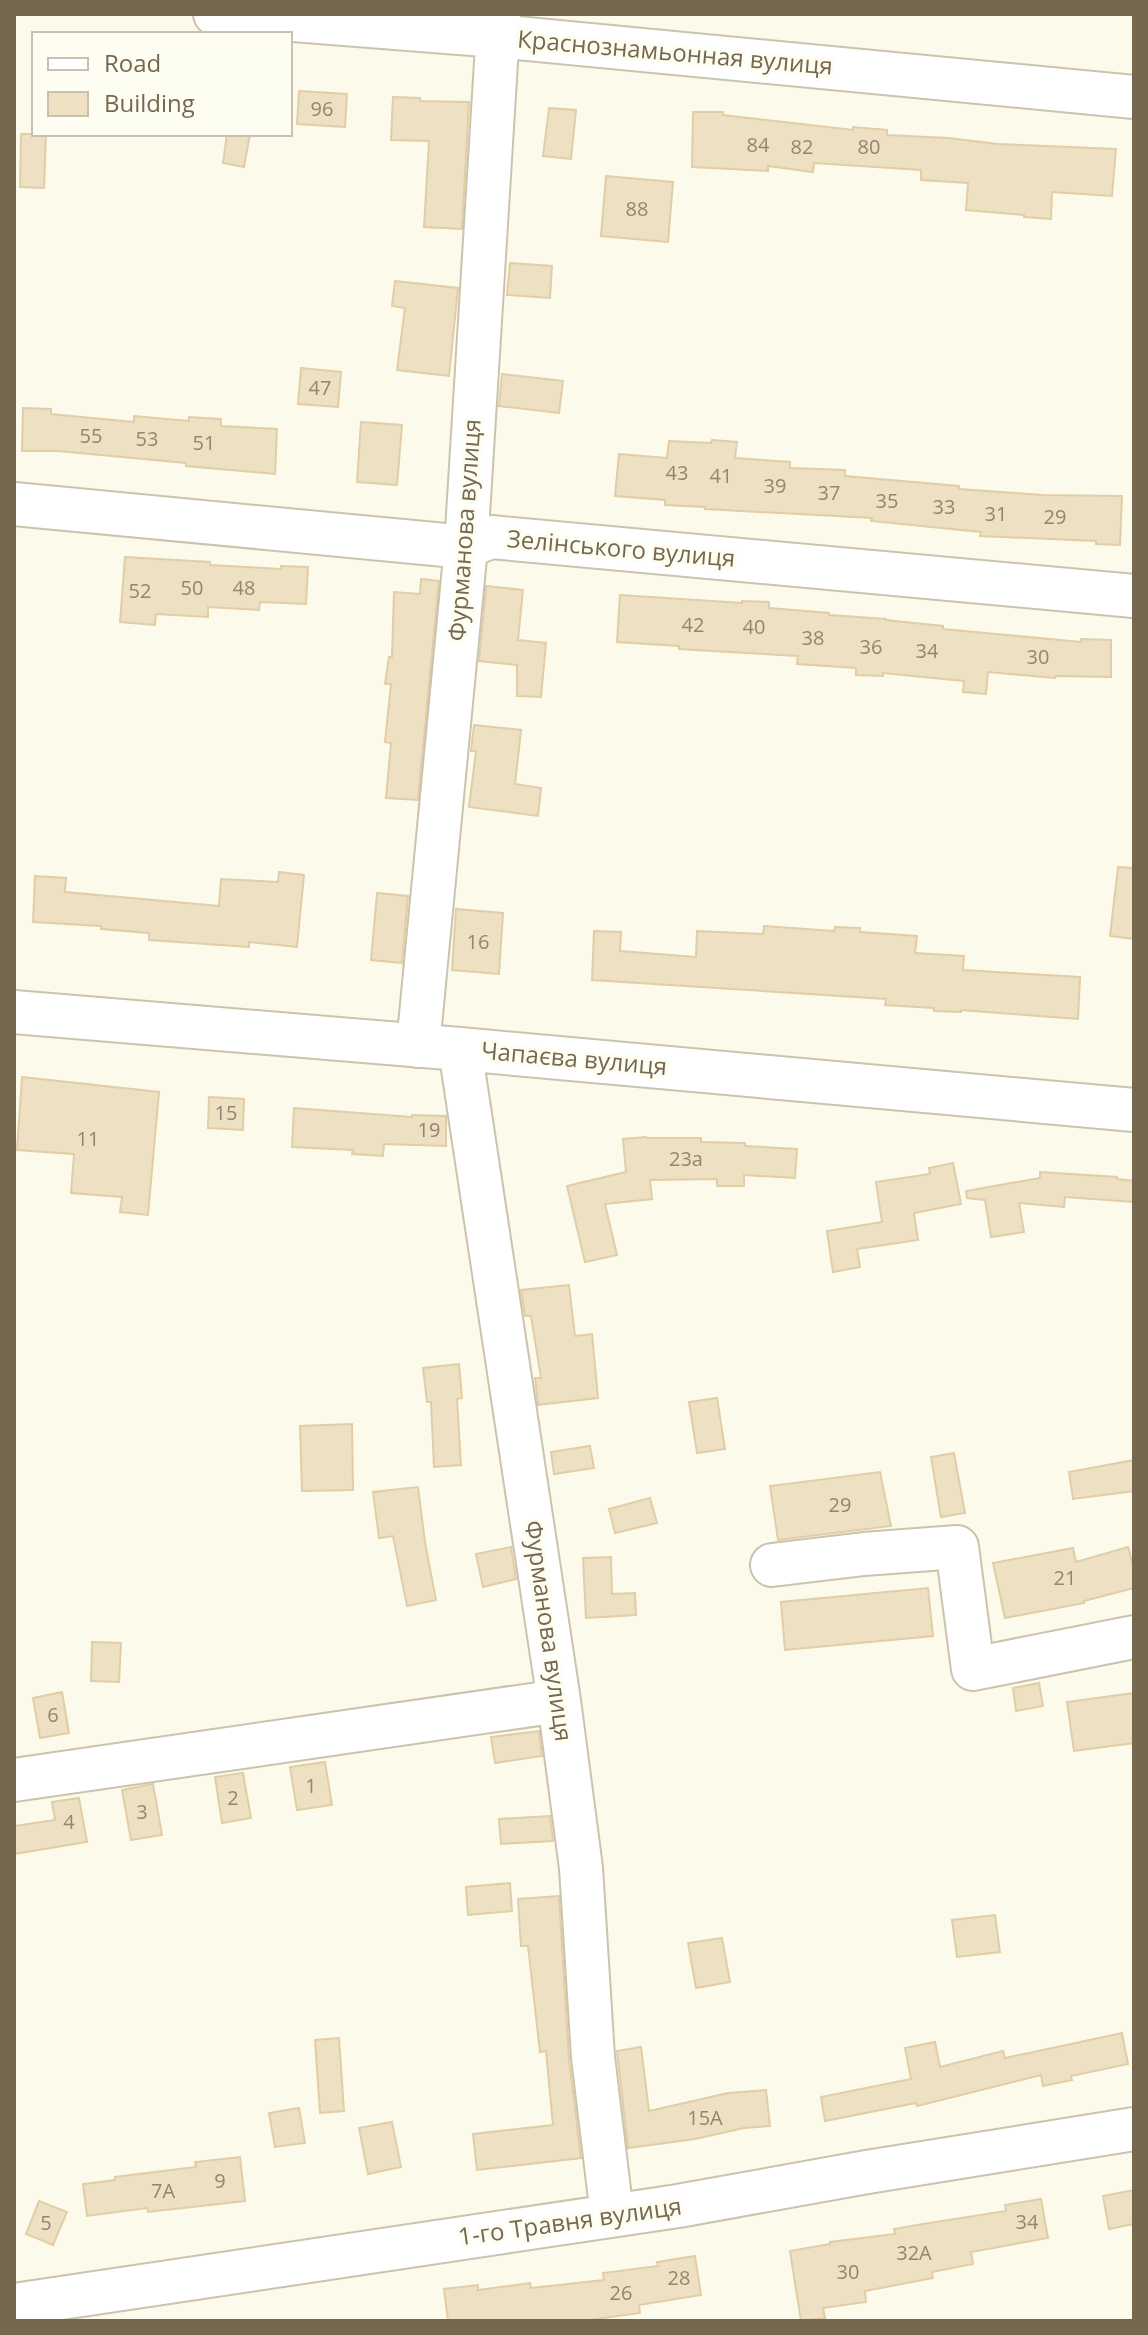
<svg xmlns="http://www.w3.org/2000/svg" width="1148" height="2335" font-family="'Open Sans',sans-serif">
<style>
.building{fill:#eee0c2;stroke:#e1cda6;stroke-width:2}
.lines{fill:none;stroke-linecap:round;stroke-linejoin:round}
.minor-casing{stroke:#ccc3ae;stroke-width:46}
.minor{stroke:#fff;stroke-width:42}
.labels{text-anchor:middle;stroke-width:7;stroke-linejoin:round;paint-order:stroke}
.number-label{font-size:20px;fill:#94866c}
.street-label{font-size:24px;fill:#76684f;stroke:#fefdf2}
</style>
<rect width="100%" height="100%" fill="#fcfaeb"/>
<!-- building -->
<path class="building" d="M 299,91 L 347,94 L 345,127 L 297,124 Z
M 393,97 L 420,98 L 420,101 L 469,102 L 462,229 L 424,227 L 429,141 L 391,140 Z
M 549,108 L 576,110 L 571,159 L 543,156 Z
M 693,112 L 723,112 L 723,115 L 853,130 L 853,127 L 887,130 L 887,135 L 948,138 L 998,144 L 1116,149 L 1112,196 L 1052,192 L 1051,219 L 1024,217 L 1024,215 L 966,210 L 968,183 L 921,180 L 921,170 L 814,163 L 813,172 L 768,166 L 768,171 L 692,167 Z
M 21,134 L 46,134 L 44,188 L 20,187 Z
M 227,134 L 250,134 L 244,167 L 223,163 Z
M 606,176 L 673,182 L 668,242 L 601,236 Z
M 510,263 L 552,266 L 550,298 L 507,295 Z
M 395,281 L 458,288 L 449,376 L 397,370 L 405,308 L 392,306 Z
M 301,368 L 341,372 L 338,407 L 298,404 Z
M 502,374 L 563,381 L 559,413 L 499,406 Z
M 23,408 L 51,409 L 51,414 L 134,422 L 134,416 L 189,421 L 189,417 L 221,419 L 221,426 L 277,429 L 275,474 L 186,466 L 186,463 L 58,451 L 22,451 Z
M 361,422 L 402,425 L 397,485 L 357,482 Z
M 712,440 L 737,442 L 735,458 L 790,462 L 790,468 L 845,470 L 845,476 L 959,486 L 959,489 L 1043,495 L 1122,496 L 1120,545 L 1096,544 L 1096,541 L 980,536 L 981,532 L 871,521 L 872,518 L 705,509 L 705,507 L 665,505 L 665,500 L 615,496 L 619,454 L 667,458 L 669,441 L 711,443 Z
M 125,557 L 210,562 L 210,565 L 281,569 L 281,566 L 308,567 L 306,604 L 260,602 L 259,610 L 208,607 L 208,617 L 156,614 L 155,625 L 120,622 Z
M 421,579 L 439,581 L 418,800 L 386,798 L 391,743 L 385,742 L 391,684 L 385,684 L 389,657 L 392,657 L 394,592 L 420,594 Z
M 486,586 L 523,590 L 518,640 L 546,643 L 541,697 L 517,696 L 517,665 L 479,661 Z
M 620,595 L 742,603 L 742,601 L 769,602 L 769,608 L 829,613 L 829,615 L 886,619 L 886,620 L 943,626 L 943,629 L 1081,642 L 1081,639 L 1111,640 L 1111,677 L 1055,676 L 1055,678 L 988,672 L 986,694 L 963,692 L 964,681 L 883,673 L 883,676 L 856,675 L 856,668 L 797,664 L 798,656 L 679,649 L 679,646 L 617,642 Z
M 474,725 L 521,730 L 515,784 L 541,788 L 538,816 L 469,807 L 476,751 L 471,751 Z
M 1118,867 L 1134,868 L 1134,939 L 1110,936 Z
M 279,872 L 304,875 L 297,947 L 249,942 L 249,947 L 149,940 L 149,933 L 101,929 L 101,926 L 33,922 L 35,876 L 66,878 L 65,892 L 219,906 L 221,879 L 278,882 Z
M 377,893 L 408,896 L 402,963 L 371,960 Z
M 456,909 L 503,913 L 499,974 L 452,970 Z
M 764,926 L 834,931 L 835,927 L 860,928 L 860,932 L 917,936 L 915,953 L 964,956 L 963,970 L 1080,977 L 1078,1019 L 961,1010 L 961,1012 L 934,1011 L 934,1008 L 885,1005 L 886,999 L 592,980 L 594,931 L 621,932 L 620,951 L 696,957 L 697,931 L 763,934 Z
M 22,1077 L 159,1092 L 148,1215 L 120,1212 L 122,1197 L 71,1193 L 74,1154 L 17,1150 Z
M 209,1097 L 244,1099 L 243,1130 L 208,1128 Z
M 294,1108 L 412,1117 L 412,1115 L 446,1116 L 446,1146 L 384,1144 L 383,1156 L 352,1154 L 353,1150 L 292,1147 Z
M 646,1137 L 646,1138 L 701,1138 L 701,1142 L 745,1143 L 745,1146 L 797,1149 L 795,1178 L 744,1175 L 744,1186 L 717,1186 L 717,1179 L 650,1180 L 652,1199 L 605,1204 L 617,1255 L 585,1262 L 567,1186 L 626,1172 L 623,1139 Z
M 953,1163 L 961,1204 L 914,1213 L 918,1240 L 857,1249 L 860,1267 L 833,1272 L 827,1231 L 882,1222 L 876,1182 L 930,1174 L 929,1168 Z
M 1040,1172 L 1117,1177 L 1117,1179 L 1134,1181 L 1134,1202 L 1065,1197 L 1064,1207 L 1019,1203 L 1024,1232 L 991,1237 L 985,1200 L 967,1198 L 966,1191 L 1040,1178 Z
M 569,1285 L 575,1336 L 592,1334 L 598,1398 L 538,1405 L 535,1378 L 541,1378 L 531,1316 L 525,1316 L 521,1290 Z
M 459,1364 L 462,1398 L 457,1399 L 461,1465 L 434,1467 L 431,1402 L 427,1402 L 423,1368 Z
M 717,1398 L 725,1449 L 697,1453 L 689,1402 Z
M 352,1424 L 353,1490 L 302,1491 L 300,1426 Z
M 590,1446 L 594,1468 L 554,1474 L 551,1452 Z
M 954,1453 L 965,1513 L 941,1517 L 931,1457 Z
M 1134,1460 L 1134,1491 L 1073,1499 L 1069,1472 Z
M 880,1472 L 891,1526 L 778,1540 L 770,1486 Z
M 418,1487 L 425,1542 L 436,1600 L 407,1606 L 393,1536 L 379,1538 L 373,1492 Z
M 650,1498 L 657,1523 L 615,1533 L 609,1509 Z
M 511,1547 L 516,1579 L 483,1587 L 476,1554 Z
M 1128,1547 L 1134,1568 L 1134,1588 L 1084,1601 L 1084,1603 L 1005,1618 L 993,1563 L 1073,1548 L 1076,1562 Z
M 611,1557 L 612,1594 L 635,1593 L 636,1615 L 586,1618 L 583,1558 Z
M 928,1588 L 933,1636 L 785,1650 L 781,1602 Z
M 92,1642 L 121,1643 L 119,1682 L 91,1681 Z
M 1039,1683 L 1043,1706 L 1016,1711 L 1013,1688 Z
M 62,1692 L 69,1733 L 40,1738 L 33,1698 Z
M 1134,1693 L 1134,1743 L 1074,1751 L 1067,1702 Z
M 539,1731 L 542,1756 L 495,1763 L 491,1737 Z
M 325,1762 L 332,1805 L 297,1810 L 290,1767 Z
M 243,1773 L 251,1818 L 222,1823 L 215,1777 Z
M 153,1784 L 162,1835 L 131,1840 L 122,1790 Z
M 79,1798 L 87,1842 L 14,1854 L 14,1826 L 55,1820 L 52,1802 Z
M 550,1816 L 553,1841 L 501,1844 L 499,1819 Z
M 510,1883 L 512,1911 L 468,1915 L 466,1887 Z
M 559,1896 L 569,2059 L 581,2158 L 477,2170 L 473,2134 L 553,2125 L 546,2051 L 540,2052 L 528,1946 L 521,1946 L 518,1899 Z
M 995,1915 L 1000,1952 L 957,1957 L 952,1920 Z
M 722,1938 L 730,1982 L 696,1988 L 688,1943 Z
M 1122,2033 L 1128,2064 L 1071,2076 L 1072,2080 L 1043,2086 L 1041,2075 L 917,2106 L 916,2103 L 825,2121 L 821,2097 L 911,2079 L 905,2048 L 935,2042 L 940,2067 L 1003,2051 L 1005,2058 Z
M 339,2038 L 344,2111 L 320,2113 L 315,2040 Z
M 641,2047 L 649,2111 L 728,2093 L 766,2090 L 770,2126 L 744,2128 L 695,2139 L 628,2148 L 617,2051 Z
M 299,2108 L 305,2143 L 275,2147 L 269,2113 Z
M 392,2122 L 401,2167 L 368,2174 L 359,2128 Z
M 240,2157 L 245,2201 L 148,2212 L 147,2208 L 87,2216 L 83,2184 L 115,2180 L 115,2177 L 196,2167 L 195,2162 Z
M 1134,2190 L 1134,2224 L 1109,2229 L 1103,2196 Z
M 1041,2199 L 1048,2238 L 971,2252 L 973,2264 L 932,2272 L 933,2278 L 865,2291 L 866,2302 L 823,2308 L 825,2318 L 801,2321 L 790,2251 L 830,2244 L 830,2242 L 895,2234 L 894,2229 L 923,2224 L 1006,2211 L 1005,2205 Z
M 39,2201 L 67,2212 L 53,2245 L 26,2234 Z
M 695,2256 L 701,2295 L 639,2305 L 640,2313 L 582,2321 L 448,2321 L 444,2289 L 478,2285 L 478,2290 L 530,2283 L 531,2288 L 604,2280 L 603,2273 L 658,2266 L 657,2262 Z"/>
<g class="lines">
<defs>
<path id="minor" d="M 215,14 L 497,36 L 1134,97
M 14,504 L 466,547 L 491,537 L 1134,596
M 14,1012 L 460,1049 L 1134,1110
M 418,1046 L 466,547 L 499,14
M 460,1049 L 559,1701 L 581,1868 L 593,2057 L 612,2215
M 772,1565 L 864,1554 L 957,1547 L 973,1669 L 1134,1637
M 14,1780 L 559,1701
M 14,2319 L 21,2304 L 678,2206 L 867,2172 L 1134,2129"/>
</defs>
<!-- minor casing -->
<use href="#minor" class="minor-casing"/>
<!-- minor -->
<use href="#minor" class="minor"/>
</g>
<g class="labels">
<!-- number labels -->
<g class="number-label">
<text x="322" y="116">96</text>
<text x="758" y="152">84</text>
<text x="802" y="154">82</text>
<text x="869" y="154">80</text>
<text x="637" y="216">88</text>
<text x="320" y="395">47</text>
<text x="91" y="443">55</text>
<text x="147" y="446">53</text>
<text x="204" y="450">51</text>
<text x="677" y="480">43</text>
<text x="721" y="483">41</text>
<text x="775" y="493">39</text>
<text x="829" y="500">37</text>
<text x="887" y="508">35</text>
<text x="944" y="514">33</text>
<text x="996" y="521">31</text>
<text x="1055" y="524">29</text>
<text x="192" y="595">50</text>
<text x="244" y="595">48</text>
<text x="140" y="598">52</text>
<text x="693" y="632">42</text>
<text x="754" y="634">40</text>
<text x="813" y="645">38</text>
<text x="871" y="654">36</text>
<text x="927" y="658">34</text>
<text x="1038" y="664">30</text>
<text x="478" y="949">16</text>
<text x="226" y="1120">15</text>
<text x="429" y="1137">19</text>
<text x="88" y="1146">11</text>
<text x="686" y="1166">23а</text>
<text x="840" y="1512">29</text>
<text x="1065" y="1585">21</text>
<text x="53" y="1722">6</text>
<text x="311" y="1793">1</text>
<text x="233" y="1805">2</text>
<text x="142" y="1819">3</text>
<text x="69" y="1829">4</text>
<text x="705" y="2125">15А</text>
<text x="220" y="2188">9</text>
<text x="163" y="2198">7А</text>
<text x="1027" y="2229">34</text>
<text x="46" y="2230">5</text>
<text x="914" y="2260">32А</text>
<text x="848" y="2279">30</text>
<text x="679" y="2285">28</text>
<text x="621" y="2300">26</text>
</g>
<!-- street labels -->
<g class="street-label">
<text transform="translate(675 53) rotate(5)" y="8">Краснознамьонная вулиця</text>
<text transform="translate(465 530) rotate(-86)" y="8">Фурманова вулиця</text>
<text transform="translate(621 549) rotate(5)" y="8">Зелінського вулиця</text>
<text transform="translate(574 1059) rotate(5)" y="8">Чапаєва вулиця</text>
<text transform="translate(548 1631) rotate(82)" y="8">Фурманова вулиця</text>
<text transform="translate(570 2222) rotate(-8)" y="8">1-го Травня вулиця</text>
</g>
</g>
<!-- border -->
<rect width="1148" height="2335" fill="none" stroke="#76684f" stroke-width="32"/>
<!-- legend -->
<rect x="32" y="32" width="260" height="104" fill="#fefdf2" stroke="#c8c1b1" stroke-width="2"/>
<rect x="48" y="58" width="40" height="12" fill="#ffffff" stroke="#c8c1b1" stroke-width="2"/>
<text x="104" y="72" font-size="24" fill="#76684f">Road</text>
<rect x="48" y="92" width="40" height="24" fill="#eee0c2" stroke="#c8c1b1" stroke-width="2"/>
<text x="104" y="112" font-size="24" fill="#76684f">Building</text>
</svg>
